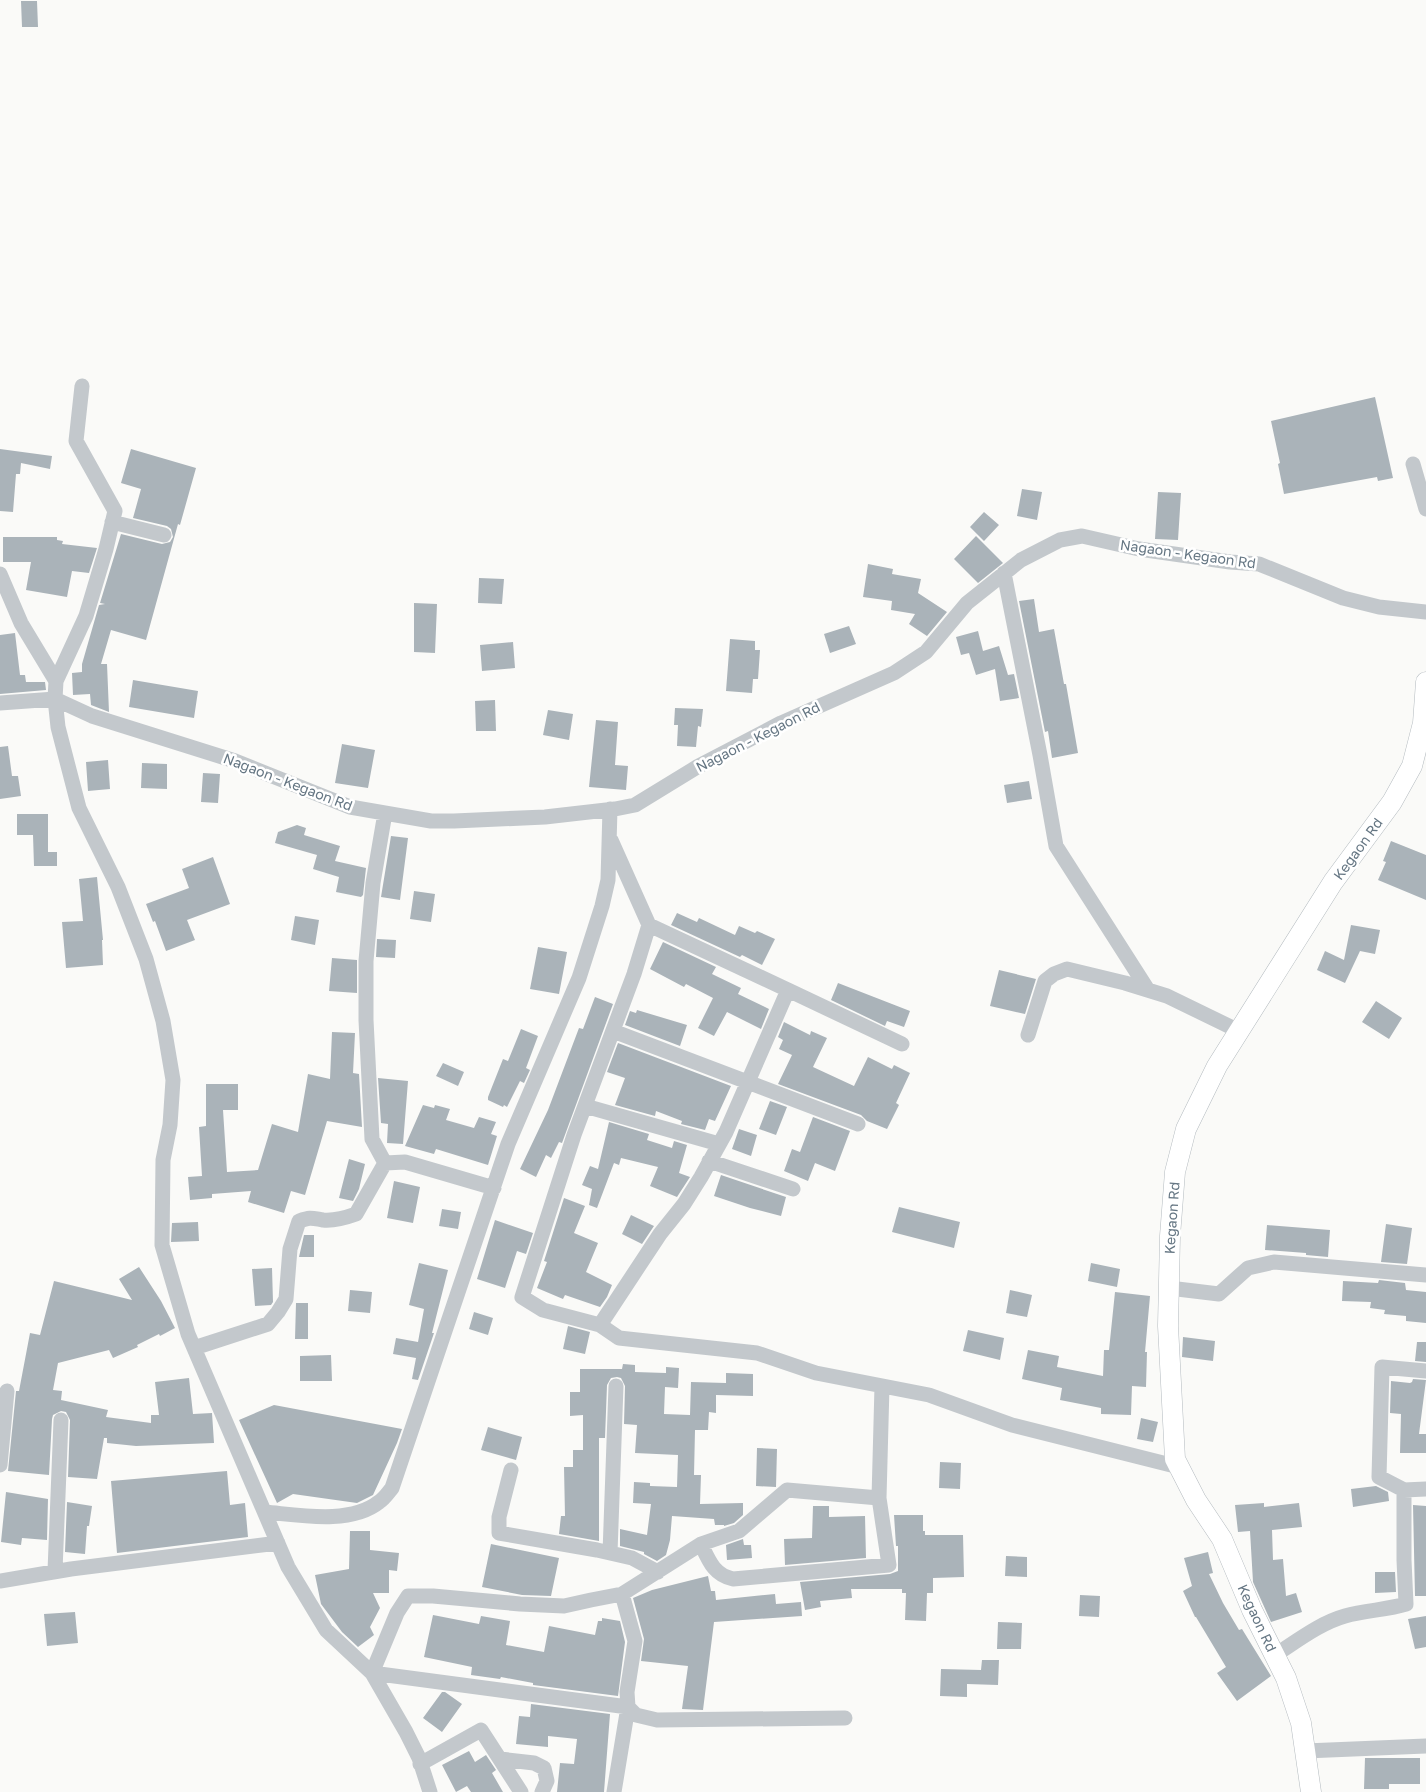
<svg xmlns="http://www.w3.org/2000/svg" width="1426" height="1792" font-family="'Golos Text',sans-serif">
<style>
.building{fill:#aab3b9}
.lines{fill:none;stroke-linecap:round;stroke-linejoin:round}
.secondary-casing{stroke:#b3babf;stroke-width:21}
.street{stroke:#c3c8cc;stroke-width:15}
.secondary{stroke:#fff;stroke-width:20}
.labels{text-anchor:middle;stroke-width:5;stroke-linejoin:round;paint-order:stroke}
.street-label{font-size:14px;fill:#657683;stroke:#fff}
</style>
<rect width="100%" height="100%" fill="#fafaf8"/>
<!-- building -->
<path class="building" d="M 21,1 L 37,1 L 38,27 L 22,27 Z
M 1375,397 L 1393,478 L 1378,481 L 1377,477 L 1284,494 L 1278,464 L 1280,463 L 1271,421 Z
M 0,449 L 52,456 L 50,469 L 21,463 L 20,474 L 16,474 L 13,512 L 0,511 Z
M 131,449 L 196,468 L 180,525 L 178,524 L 146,640 L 111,630 L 101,664 L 107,664 L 109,712 L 91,705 L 90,694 L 73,695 L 72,673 L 82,672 L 82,664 L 99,605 L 105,604 L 100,603 L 121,534 L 162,544 L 170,542 L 173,537 L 171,529 L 167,526 L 133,518 L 141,489 L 121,483 Z
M 1022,489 L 1042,492 L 1037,520 L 1017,516 Z
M 1158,492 L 1181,493 L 1178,540 L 1155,539 Z
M 984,512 L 999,525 L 984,541 L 970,527 Z
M 976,536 L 1003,563 L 978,583 L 954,559 Z
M 3,537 L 57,537 L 57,540 L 63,541 L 62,544 L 97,548 L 89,573 L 72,571 L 67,597 L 26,590 L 31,562 L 3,562 Z
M 868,564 L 893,569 L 892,574 L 921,579 L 918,593 L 947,612 L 927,636 L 909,624 L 915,614 L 891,610 L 892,601 L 863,597 Z
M 479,578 L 504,579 L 502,604 L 478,603 Z
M 1034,599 L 1039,632 L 1054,629 L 1064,684 L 1066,684 L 1078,753 L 1052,758 L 1048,731 L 1045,732 L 1019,601 Z
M 414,603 L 437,604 L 435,653 L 414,652 Z
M 849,626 L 856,644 L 830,653 L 824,634 Z
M 978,631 L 983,651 L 999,646 L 1008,675 L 1014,674 L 1019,698 L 1000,701 L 995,669 L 976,675 L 969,653 L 961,655 L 956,637 Z
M 15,633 L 20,675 L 25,675 L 26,682 L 45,682 L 46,690 L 0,694 L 0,635 Z
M 730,639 L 755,641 L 755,650 L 760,650 L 758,679 L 753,679 L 752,693 L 726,691 Z
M 513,642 L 515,668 L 482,671 L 480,645 Z
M 133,680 L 198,691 L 194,718 L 129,707 Z
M 495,700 L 496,731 L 476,731 L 475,701 Z
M 675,708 L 703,709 L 701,727 L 698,726 L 696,747 L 677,746 L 678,725 L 674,725 Z
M 548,710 L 573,714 L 569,740 L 543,735 Z
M 596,720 L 618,722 L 615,765 L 628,766 L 626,790 L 589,787 Z
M 342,744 L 375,750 L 368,788 L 335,783 Z
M 8,746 L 12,776 L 18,776 L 21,796 L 0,799 L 0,747 Z
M 108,760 L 110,789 L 88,791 L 86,762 Z
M 142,763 L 167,764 L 167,789 L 141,788 Z
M 203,773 L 220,774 L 218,803 L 201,802 Z
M 1029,781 L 1032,799 L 1007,803 L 1004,785 Z
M 17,814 L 48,814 L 48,852 L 57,852 L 57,866 L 34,866 L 33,835 L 17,835 Z
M 297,825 L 306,828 L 304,835 L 340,846 L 335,861 L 366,868 L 363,895 L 361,897 L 336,892 L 339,877 L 313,869 L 317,855 L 275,843 L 278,832 Z
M 391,836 L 408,838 L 400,900 L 381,897 Z
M 1391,841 L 1426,855 L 1426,900 L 1378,880 L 1386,862 L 1383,861 Z
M 213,857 L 230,904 L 187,920 L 195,940 L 166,951 L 155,921 L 153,922 L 146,904 L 189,888 L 182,869 Z
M 97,877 L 103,940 L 102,940 L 103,965 L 66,968 L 62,922 L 83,921 L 79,879 Z
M 414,891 L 435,894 L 431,922 L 410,919 Z
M 677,913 L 697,922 L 699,918 L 735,935 L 739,926 L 755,933 L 757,931 L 775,939 L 762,965 L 742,955 L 740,957 L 671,925 Z
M 295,916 L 319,920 L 315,945 L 291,940 Z
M 1351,925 L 1380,930 L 1375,954 L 1360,951 L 1345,983 L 1317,970 L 1325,951 L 1344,960 Z
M 377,939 L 396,940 L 395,958 L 376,957 Z
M 663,942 L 716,967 L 712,974 L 741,988 L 738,994 L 769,1009 L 761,1029 L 727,1012 L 714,1036 L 698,1028 L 713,998 L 686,984 L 684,987 L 650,969 Z
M 538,947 L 567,952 L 559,994 L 530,989 Z
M 332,958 L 357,960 L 357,993 L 329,991 Z
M 999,970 L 1036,979 L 1025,1014 L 990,1006 Z
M 838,983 L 910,1011 L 904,1027 L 887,1021 L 885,1026 L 831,1000 Z
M 595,997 L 613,1004 L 562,1143 L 559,1142 L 551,1158 L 546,1155 L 536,1177 L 520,1169 L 548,1110 L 579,1028 L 583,1029 Z
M 1376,1001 L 1402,1018 L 1389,1039 L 1362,1022 Z
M 637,1010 L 687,1025 L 680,1046 L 625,1025 L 630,1011 L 636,1013 Z
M 784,1022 L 810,1035 L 811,1031 L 827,1038 L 813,1067 L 854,1086 L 868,1057 L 892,1069 L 894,1065 L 910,1073 L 896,1103 L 899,1105 L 887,1129 L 867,1121 L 861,1115 L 778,1084 L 792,1055 L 779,1049 L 783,1040 L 778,1037 Z
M 521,1029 L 538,1036 L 526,1068 L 530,1070 L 524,1083 L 520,1081 L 507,1107 L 504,1105 L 503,1107 L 488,1100 L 488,1097 L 503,1059 L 508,1061 Z
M 332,1032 L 355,1033 L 353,1073 L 359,1074 L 362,1127 L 327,1121 L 305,1195 L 291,1191 L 284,1213 L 248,1202 L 251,1191 L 212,1194 L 212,1198 L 190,1200 L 188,1177 L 202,1176 L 199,1127 L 206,1126 L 206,1084 L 238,1084 L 238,1110 L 223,1110 L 227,1172 L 258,1170 L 272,1124 L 298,1132 L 308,1074 L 330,1079 Z
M 618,1043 L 731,1086 L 715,1121 L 709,1119 L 705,1130 L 681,1124 L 682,1121 L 656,1111 L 655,1116 L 615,1105 L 625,1078 L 607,1072 Z
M 443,1063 L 464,1072 L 458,1086 L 436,1076 Z
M 378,1078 L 408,1081 L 403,1144 L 387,1143 L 388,1124 L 381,1123 Z
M 770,1101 L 787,1107 L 776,1135 L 759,1129 Z
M 423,1105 L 434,1108 L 435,1105 L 450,1109 L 446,1120 L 474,1128 L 479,1117 L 496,1122 L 491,1134 L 497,1136 L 488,1165 L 436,1149 L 434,1154 L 405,1146 Z
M 813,1117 L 850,1131 L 835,1171 L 815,1163 L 808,1181 L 784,1171 L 792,1149 L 800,1152 Z
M 609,1122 L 649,1134 L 647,1140 L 672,1148 L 674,1141 L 687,1145 L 679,1173 L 690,1177 L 677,1197 L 650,1186 L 658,1167 L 621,1158 L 619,1165 L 614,1163 L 597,1208 L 589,1205 L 592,1189 L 582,1185 L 590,1166 L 598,1169 Z
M 739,1129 L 757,1135 L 751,1156 L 732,1149 Z
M 349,1159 L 365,1164 L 359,1189 L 353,1201 L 339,1198 Z
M 721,1175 L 786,1197 L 781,1216 L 750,1208 L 714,1196 Z
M 394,1181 L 420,1187 L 413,1223 L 387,1218 Z
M 564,1198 L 585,1206 L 574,1233 L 598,1243 L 586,1272 L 612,1285 L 607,1297 L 600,1307 L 565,1295 L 563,1299 L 537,1288 L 547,1262 L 544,1261 Z
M 899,1207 L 960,1222 L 954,1248 L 892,1232 Z
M 442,1209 L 461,1212 L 458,1229 L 439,1226 Z
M 631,1215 L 654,1226 L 642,1244 L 622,1234 Z
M 495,1220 L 533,1233 L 526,1254 L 517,1251 L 505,1288 L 477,1279 Z
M 198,1222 L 199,1241 L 171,1242 L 172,1223 Z
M 1386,1224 L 1412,1228 L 1407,1264 L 1381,1262 Z
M 1267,1225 L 1330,1230 L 1328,1257 L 1306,1255 L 1306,1253 L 1265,1250 Z
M 304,1235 L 314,1235 L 314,1257 L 299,1257 Z
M 419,1263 L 448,1270 L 432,1333 L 434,1333 L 432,1339 L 418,1380 L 412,1379 L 416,1358 L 393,1354 L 396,1338 L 418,1342 L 424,1309 L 409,1305 Z
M 1091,1263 L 1120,1269 L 1117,1287 L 1088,1281 Z
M 139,1267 L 161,1301 L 175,1328 L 160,1336 L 159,1334 L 137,1345 L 138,1347 L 113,1358 L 109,1350 L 58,1363 L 53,1390 L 62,1391 L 61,1400 L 108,1410 L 106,1417 L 151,1423 L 151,1415 L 159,1415 L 155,1382 L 189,1378 L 193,1414 L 212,1413 L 214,1443 L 136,1446 L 107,1443 L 107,1438 L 104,1438 L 97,1479 L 68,1477 L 70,1420 L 66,1412 L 61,1411 L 53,1415 L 52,1419 L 49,1475 L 8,1471 L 16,1391 L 19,1391 L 30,1333 L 40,1335 L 54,1281 L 132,1300 L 119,1279 Z
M 272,1268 L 273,1302 L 271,1305 L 255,1306 L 252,1269 Z
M 1379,1280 L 1405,1283 L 1406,1290 L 1426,1292 L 1426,1323 L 1406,1321 L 1406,1316 L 1384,1314 L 1385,1310 L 1370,1308 L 1371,1302 L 1342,1301 L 1343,1281 L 1378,1283 Z
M 350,1290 L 372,1292 L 370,1313 L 348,1311 Z
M 1010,1290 L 1032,1295 L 1027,1317 L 1006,1313 Z
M 1115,1292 L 1150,1296 L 1145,1352 L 1147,1352 L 1146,1387 L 1132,1386 L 1131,1415 L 1101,1414 L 1101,1408 L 1060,1400 L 1062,1388 L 1022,1379 L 1028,1350 L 1059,1356 L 1057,1367 L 1103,1376 L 1104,1350 L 1109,1350 Z
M 296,1303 L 308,1303 L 308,1339 L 295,1339 Z
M 474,1312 L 493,1318 L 488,1335 L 469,1329 Z
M 568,1326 L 590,1332 L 585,1354 L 563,1349 Z
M 968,1330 L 1004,1338 L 1000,1360 L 963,1351 Z
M 1183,1337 L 1215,1341 L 1213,1361 L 1182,1357 Z
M 1417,1342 L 1426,1342 L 1426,1362 L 1415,1361 Z
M 331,1355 L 332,1381 L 300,1381 L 300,1356 Z
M 623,1364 L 635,1365 L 635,1372 L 666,1373 L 666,1367 L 679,1368 L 678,1388 L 665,1387 L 664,1414 L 690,1415 L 691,1382 L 726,1383 L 726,1373 L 753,1374 L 753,1396 L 716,1395 L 716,1413 L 709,1412 L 708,1430 L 695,1430 L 694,1475 L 701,1475 L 700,1504 L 743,1503 L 743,1515 L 734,1523 L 724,1526 L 724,1525 L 715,1525 L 714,1519 L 672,1516 L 670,1540 L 666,1555 L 657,1561 L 644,1554 L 644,1552 L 620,1546 L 620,1529 L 647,1535 L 651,1504 L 633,1503 L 634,1482 L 650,1483 L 650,1486 L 677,1487 L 678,1455 L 635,1453 L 637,1425 L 624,1424 L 625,1386 L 621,1378 L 617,1377 L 611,1378 L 607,1385 L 605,1438 L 599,1438 L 599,1541 L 559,1534 L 561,1516 L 565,1516 L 564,1467 L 573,1467 L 573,1450 L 583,1450 L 583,1415 L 570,1416 L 570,1392 L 580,1392 L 580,1369 L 622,1369 Z
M 1413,1379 L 1426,1380 L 1419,1434 L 1426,1434 L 1426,1453 L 1400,1453 L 1401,1414 L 1390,1413 L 1391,1381 L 1410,1383 L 1412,1382 Z
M 274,1405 L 402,1429 L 397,1443 L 373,1495 L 357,1503 L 293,1494 L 277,1503 L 239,1420 Z
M 1141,1418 L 1158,1422 L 1153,1442 L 1137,1439 Z
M 488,1427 L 522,1437 L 516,1460 L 481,1450 Z
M 757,1448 L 777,1449 L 776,1487 L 756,1486 Z
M 940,1462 L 961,1463 L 960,1489 L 939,1488 Z
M 227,1471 L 230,1505 L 245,1503 L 248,1537 L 117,1553 L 111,1481 Z
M 1376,1486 L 1388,1492 L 1389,1501 L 1353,1507 L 1351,1489 Z
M 6,1492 L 48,1499 L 47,1540 L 22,1538 L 21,1545 L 1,1542 Z
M 67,1502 L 92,1506 L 89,1526 L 87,1526 L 85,1554 L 65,1552 Z
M 1264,1503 L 1264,1507 L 1299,1503 L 1302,1527 L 1272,1530 L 1273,1560 L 1283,1559 L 1286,1596 L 1296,1593 L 1302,1612 L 1271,1622 L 1253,1582 L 1250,1531 L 1238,1532 L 1235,1505 Z
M 1413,1505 L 1426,1506 L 1426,1596 L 1415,1596 Z
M 813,1506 L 829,1506 L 829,1517 L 865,1516 L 866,1558 L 785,1565 L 784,1539 L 812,1538 Z
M 894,1515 L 923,1515 L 923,1531 L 925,1531 L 925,1535 L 963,1535 L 964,1577 L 933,1578 L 933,1593 L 927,1593 L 926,1621 L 905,1620 L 906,1593 L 902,1593 L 902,1589 L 851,1589 L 852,1598 L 820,1601 L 821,1607 L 805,1610 L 800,1582 L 890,1574 L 898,1571 L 898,1546 L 896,1546 Z
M 350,1531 L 370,1531 L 370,1550 L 399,1553 L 397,1571 L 389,1570 L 389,1593 L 373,1593 L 380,1608 L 370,1627 L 374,1635 L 358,1647 L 342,1632 L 321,1604 L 315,1575 L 349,1569 Z
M 743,1539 L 744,1545 L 751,1545 L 752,1558 L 727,1560 L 726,1545 Z
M 491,1544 L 559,1558 L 551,1596 L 522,1595 L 482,1587 Z
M 1208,1552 L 1213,1573 L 1209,1574 L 1223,1603 L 1239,1630 L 1242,1629 L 1271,1676 L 1237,1701 L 1217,1673 L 1226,1667 L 1196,1617 L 1195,1617 L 1183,1591 L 1192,1586 L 1184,1558 Z
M 1006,1556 L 1027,1557 L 1027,1577 L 1005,1576 Z
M 1375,1572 L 1395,1572 L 1396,1592 L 1375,1593 Z
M 708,1576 L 711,1591 L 715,1591 L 716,1600 L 775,1594 L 776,1604 L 801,1602 L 802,1616 L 714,1622 L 703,1710 L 682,1709 L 688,1666 L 641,1661 L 644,1639 L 633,1598 L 652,1590 Z
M 1080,1595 L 1100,1596 L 1099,1617 L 1079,1616 Z
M 75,1612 L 78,1643 L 47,1646 L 44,1614 Z
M 433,1615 L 479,1624 L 481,1616 L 510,1621 L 506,1645 L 544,1652 L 549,1626 L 595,1635 L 598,1621 L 602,1621 L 602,1618 L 620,1621 L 625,1642 L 618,1696 L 533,1685 L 533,1683 L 501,1677 L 500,1679 L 471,1675 L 472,1667 L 424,1657 Z
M 1426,1616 L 1426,1647 L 1415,1649 L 1408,1619 Z
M 998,1622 L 1022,1623 L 1021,1649 L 997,1649 Z
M 982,1660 L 999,1660 L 998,1685 L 967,1684 L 967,1697 L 940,1696 L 941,1669 L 981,1670 Z
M 442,1692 L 445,1692 L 462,1704 L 442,1732 L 423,1718 Z
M 531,1704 L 610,1714 L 604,1792 L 557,1792 L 560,1763 L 574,1764 L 577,1739 L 548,1736 L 548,1747 L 516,1744 L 519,1716 L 530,1717 Z
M 469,1751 L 475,1762 L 486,1755 L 496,1770 L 492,1773 L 503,1792 L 471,1792 L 467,1786 L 456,1792 L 442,1765 Z
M 1365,1758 L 1420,1758 L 1420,1784 L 1389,1784 L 1389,1789 L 1364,1789 Z"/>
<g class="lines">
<defs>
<path id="secondary" d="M 1311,1792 L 1301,1723 L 1286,1678 L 1252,1610 L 1222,1539 L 1196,1500 L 1175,1459 L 1168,1326 L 1170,1236 L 1175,1172 L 1186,1129 L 1217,1066 L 1333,882 L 1392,802 L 1412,766 L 1423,723 L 1426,682"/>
</defs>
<!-- secondary casing -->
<use href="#secondary" class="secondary-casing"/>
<!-- street -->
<path class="street" d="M 1413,464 L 1426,509
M 112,522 L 164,535
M 1004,573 L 1040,755 L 1056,846 L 1148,990
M 0,574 L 21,623 L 56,681 L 55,699 L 0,703
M 56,681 L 86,616 L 106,549 L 115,511 L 76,441 L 82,386
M 385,813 L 373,883 L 366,961 L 366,1020 L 372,1139 L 385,1163
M 611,840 L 649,925
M 788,990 L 902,1044
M 613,1031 L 858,1124
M 1028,1035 L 1045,981 L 1054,974 L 1067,969 L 1125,983 L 1167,996 L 1239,1031
M 585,1106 L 719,1144
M 709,1161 L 793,1189
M 1169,1288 L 1219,1294 L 1248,1268 L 1274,1262 L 1426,1275
M 600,1325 L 543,1310 L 522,1297 L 574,1135 L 634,974 L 649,925 L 788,990 L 726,1132 L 701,1177 L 684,1204 L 660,1234 L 600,1325 L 619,1338 L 757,1353 L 816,1373 L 929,1395 L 1012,1425 L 1179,1467
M 194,1348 L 268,1324 L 278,1312 L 286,1299 L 290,1249 L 299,1221 C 311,1217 311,1218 323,1220 C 334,1221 345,1218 356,1214 L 385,1163 L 405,1162 L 494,1188
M 0,1465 L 7,1391
M 511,1470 L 499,1517 L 499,1533 L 597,1550 L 632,1558 L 658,1572
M 1404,1490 L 1426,1489
M 265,1512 C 299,1515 350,1525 379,1502 C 384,1499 388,1493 392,1488 L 508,1144 L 579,978 L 602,906 L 608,880 L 610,809
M 701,1544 C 709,1561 714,1575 733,1579 L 889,1565 L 879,1498
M 610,1553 L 616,1386
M 55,1571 L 61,1420
M 0,1581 L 71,1569 L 278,1543
M 622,1594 L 635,1641 L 627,1692 L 628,1707 L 636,1715 L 657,1720 L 845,1718
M 1275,1655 C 1297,1641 1320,1623 1345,1616 C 1365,1610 1387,1610 1406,1604 L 1404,1560 L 1404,1490 L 1379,1477 L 1382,1367 L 1426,1371
M 1305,1751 L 1426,1746
M 500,1759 L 534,1763 L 544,1768 L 547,1781 L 542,1792
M 420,1764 L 481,1730 L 521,1792
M 430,1792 L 419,1758 L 406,1732 L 372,1673 L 326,1630 L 288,1567 L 188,1334 L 162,1245 L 163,1160 L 170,1125 L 173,1080 L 163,1021 L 146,959 L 118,887 L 79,808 L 58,727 L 55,699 L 92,716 L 235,761 L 350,807 L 431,821 L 454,821 L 545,817 L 615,809 L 635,805 L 697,767 L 781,723 L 894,673 L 926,652 L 967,603 L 1021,560 L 1060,540 L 1082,536 L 1139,549 L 1230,562 L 1259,564 L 1343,598 L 1379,607 L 1426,612
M 614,1792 L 628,1707 L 372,1673 L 397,1613 L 408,1596 L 433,1596 L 520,1604 L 564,1606 L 591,1600 L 622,1594 L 701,1544 L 739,1531 L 787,1490 L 879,1498 L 882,1386"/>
<!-- secondary -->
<use href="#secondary" class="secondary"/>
</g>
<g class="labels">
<!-- street labels -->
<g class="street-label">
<text transform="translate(1188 554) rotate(8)" y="5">Nagaon - Kegaon Rd</text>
<text transform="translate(758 737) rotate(-27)" y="5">Nagaon - Kegaon Rd</text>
<text transform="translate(288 782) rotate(21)" y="5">Nagaon - Kegaon Rd</text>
<text transform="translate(1358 849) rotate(-54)" y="5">Kegaon Rd</text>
<text transform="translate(1172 1218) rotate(-86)" y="5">Kegaon Rd</text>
<text transform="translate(1257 1618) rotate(65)" y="5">Kegaon Rd</text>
</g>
</g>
</svg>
